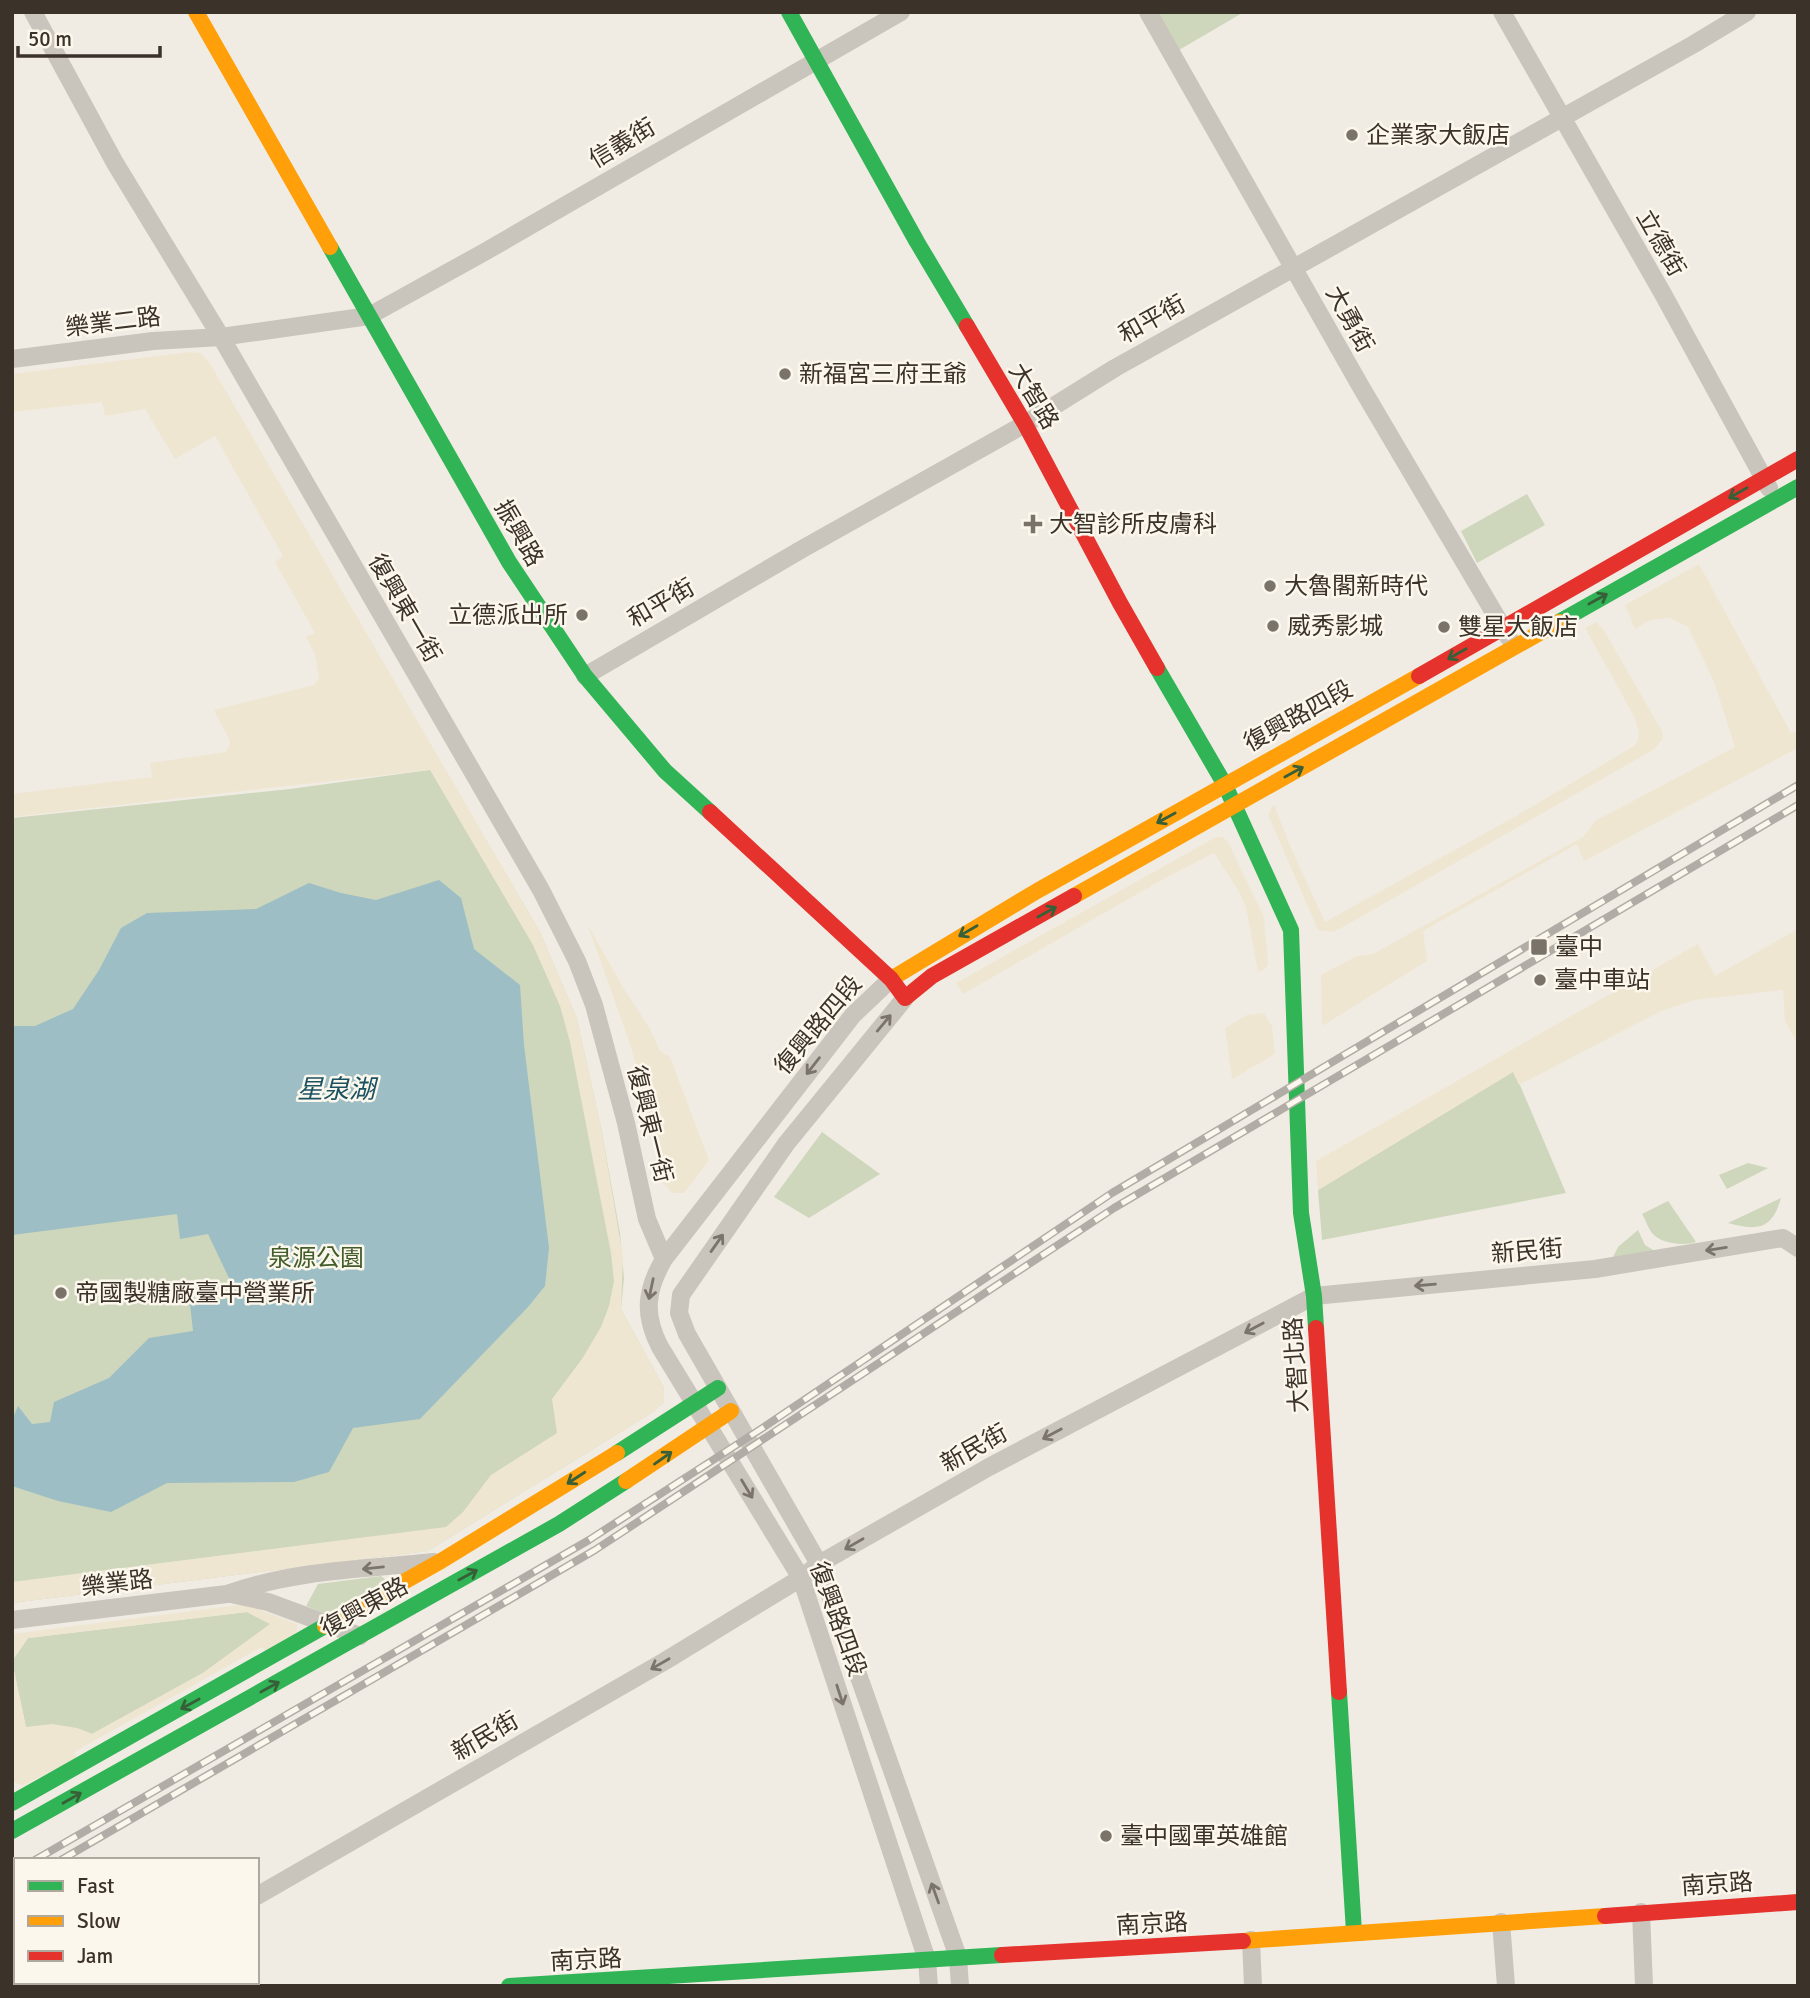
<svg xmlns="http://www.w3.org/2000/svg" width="1810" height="1998" font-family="Signika,'Noto Sans TC',sans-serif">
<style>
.green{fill:#ced7bc}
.plaza{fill:#efe6d2;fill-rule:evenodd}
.water{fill:#9dbec4}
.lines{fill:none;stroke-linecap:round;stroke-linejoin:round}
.street{stroke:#c9c4bc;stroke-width:18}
.fast{stroke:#30b455;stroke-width:16}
.slow{stroke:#ff9f0a;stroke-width:16}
.jam{stroke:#e5322d;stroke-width:16}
.rail-casing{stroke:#b1aca6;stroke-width:8}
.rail{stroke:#fcf7ec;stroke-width:5;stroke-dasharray:16;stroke-linecap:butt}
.oneway{stroke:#376038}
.oneway2{stroke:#7b746b}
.poi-dot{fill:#7a736a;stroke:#fcf7ec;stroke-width:2.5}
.labels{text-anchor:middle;stroke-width:5;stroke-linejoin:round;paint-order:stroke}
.poi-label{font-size:24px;fill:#3b3229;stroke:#fcf7ec;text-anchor:start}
.street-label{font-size:24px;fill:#3b3229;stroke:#fcf7ec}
.park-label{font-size:24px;fill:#425c2a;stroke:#fcf7ec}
.water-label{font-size:26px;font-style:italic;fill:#1a5262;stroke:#fcf7ec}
</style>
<rect width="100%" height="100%" fill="#f0ece3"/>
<!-- green -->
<path class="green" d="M 1157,12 L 1244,12 L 1179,50 Z
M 1527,494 L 1545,525 L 1477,563 L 1461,531 Z
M 444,768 L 540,932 L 577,1019 L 601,1127 L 620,1233 L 624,1278 L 621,1309 L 664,1388 L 664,1402 L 653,1412 L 428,1551 L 12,1603 L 12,818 L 290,789 Z
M 1514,1071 L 1566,1193 L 1322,1240 L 1318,1190 Z
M 822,1132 L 880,1174 L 809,1218 L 774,1197 Z
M 1748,1163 L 1768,1168 L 1727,1189 L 1719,1175 Z
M 1781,1198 C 1772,1230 1758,1231 1728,1223 Z
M 1668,1201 L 1696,1242 C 1684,1246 1662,1244 1653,1234 C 1648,1229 1646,1220 1642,1214 Z
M 1638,1230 L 1645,1245 L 1658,1253 L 1612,1259 L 1618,1247 Z
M 381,1576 L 386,1580 L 329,1615 L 306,1606 L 318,1584 Z
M 247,1612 L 271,1624 L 203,1673 L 92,1734 C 73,1725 47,1724 26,1728 L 12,1661 L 28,1638 Z"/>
<!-- plaza -->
<path class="plaza" d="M 190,352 L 201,353 L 209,362 L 540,932 L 577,1019 L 601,1127 L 623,1257 L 621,1309 L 664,1388 L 664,1402 L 653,1412 L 428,1551 L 12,1603 L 12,1582 L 446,1527 L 463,1512 L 491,1475 L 557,1433 L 552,1399 L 582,1359 L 601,1327 L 609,1306 L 614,1281 L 611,1253 L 570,1042 L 560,1006 L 533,945 L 430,770 L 12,817 L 12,794 L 152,777 L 150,763 L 226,752 L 230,745 L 229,739 L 214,710 L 314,685 L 319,678 L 315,655 L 306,637 L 315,633 L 275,562 L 283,556 L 215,436 L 175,459 L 145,409 L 105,416 L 102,402 L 12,412 L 12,374 Z
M 1699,564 L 1791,733 L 1798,731 L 1798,748 L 1584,861 L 1577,844 L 1423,931 L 1427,961 L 1322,1026 L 1321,975 L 1357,956 L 1373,954 L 1583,837 L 1595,821 L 1735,747 L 1714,682 L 1688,627 L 1670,618 L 1650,620 L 1635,629 L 1625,605 Z
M 1596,622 L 1603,629 L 1662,731 L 1663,739 L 1658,745 L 1653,750 L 1345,926 L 1333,932 L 1318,930 L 1268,815 L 1274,804 L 1288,841 L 1325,922 L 1516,816 L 1634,746 L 1638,740 L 1639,731 L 1634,716 L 1585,628 Z
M 1216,837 L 1223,837 L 1228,842 L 1264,917 L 1268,965 L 1263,970 L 1258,972 L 1246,907 L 1238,890 L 1214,853 L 1167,877 L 963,994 L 956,983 Z
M 587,923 L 624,989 L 649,1027 L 660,1051 L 670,1057 L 709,1160 L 684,1193 L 672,1193 L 662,1182 L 654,1136 L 631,1047 Z
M 1798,929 L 1798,1045 L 1785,1021 L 1783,990 L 1695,1000 L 1661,1011 L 1519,1085 L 1513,1072 L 1318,1190 L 1316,1161 L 1698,944 L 1715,976 Z
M 1264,1013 L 1272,1026 L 1275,1054 L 1232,1079 L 1225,1028 L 1247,1015 Z
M 246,1604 L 297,1624 L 297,1631 L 267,1652 L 262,1647 L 74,1752 L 77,1758 L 22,1786 L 13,1781 L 12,1634 ZM 247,1612 L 270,1624 L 203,1673 L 92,1734 L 77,1728 L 52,1724 L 26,1727 L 12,1661 L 28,1638 Z"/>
<!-- water -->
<path class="water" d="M 439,880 L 461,898 L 474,949 L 520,985 L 524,1045 L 549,1248 L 545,1286 L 528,1307 L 420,1419 L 353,1428 L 329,1472 L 294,1482 L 167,1483 L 111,1512 L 58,1501 L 12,1486 L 12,1420 L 18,1406 L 32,1424 L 50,1422 L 54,1402 L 109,1378 L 149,1338 L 193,1331 L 190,1304 L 238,1297 L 208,1234 L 180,1239 L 177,1214 L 12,1235 L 12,1026 L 35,1026 L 73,1009 L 99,970 L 121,928 L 147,913 L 256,909 L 309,883 L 341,893 L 376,900 Z"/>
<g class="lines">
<!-- street -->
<path class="street" d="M 33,12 L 115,163 L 221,337 L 541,890 L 577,961 L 594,1005 L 626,1123 L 647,1219 L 664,1259
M 1148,12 L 1361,387 L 1509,638
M 1502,12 L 1663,294 L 1769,488
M 12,359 L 153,341 L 221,337 L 369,316 L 481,254 L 901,12
M 585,676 L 804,548 L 1025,424 L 1115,368 L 1694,44 L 1747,12
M 891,979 L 853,1015 L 664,1259 C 646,1290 643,1314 660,1347 L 801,1578 L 927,1960 L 929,1986
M 905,998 L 786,1144 L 681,1295 L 679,1313 L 687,1334 L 819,1564 L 958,1957 L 960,1986
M 231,1594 L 268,1602 L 360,1636
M 12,1620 L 227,1594 C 293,1570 365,1569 434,1562
M 257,1896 L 665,1661 L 801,1578 L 819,1564 L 989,1467 L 1314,1296 L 1595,1269 L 1783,1238 L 1798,1248
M 1641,1912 L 1644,1986
M 1501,1922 L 1506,1986
M 1251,1940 L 1253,1986
M 102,1986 L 108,1982"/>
<!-- fast -->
<path class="fast" d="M 789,12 L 917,242 L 967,326
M 330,247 L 509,562 L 585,676 L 665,771 L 710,812
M 1559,622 L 1798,487
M 1157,668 L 1225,785 L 1291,930 L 1301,1213 L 1314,1296 L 1316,1328
M 617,1453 L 718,1388
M 1339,1692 L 1354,1932
M 12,1803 L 325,1626
M 12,1831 L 559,1524 L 626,1481
M 509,1986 L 1002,1955"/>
<!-- slow -->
<path class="slow" d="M 196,12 L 330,247
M 1074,896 L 1559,622
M 891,979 L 1037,891 L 1419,676
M 626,1481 L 731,1411
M 325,1626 L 441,1561 L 617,1453
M 1243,1941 L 1605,1916"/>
<!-- jam -->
<path class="jam" d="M 967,326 L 1025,424 L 1120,603 L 1157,668
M 1419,676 L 1798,459
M 710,812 L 891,979 L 905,998 L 932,976 L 1074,896
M 1316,1328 L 1339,1692
M 1605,1916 L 1798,1902
M 1002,1955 L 1243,1941"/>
<defs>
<path id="rail" d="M 35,1860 L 589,1540 L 764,1427 L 1112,1193 L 1798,785
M 61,1860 L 595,1550 L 1114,1208 L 1798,805
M 12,1873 L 16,1871
M 12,1888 L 16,1886"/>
</defs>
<!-- rail casing -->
<use href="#rail" class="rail-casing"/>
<!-- rail -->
<use href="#rail" class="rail"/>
</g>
<!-- one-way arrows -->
<defs><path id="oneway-shaft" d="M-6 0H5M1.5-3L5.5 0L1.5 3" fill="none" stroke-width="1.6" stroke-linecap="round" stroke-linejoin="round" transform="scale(1.75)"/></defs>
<g class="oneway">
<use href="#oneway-shaft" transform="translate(1738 493) rotate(150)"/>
<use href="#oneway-shaft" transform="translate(1598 599) rotate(-29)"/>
<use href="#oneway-shaft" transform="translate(1457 654) rotate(150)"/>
<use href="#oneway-shaft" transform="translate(1294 772) rotate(-29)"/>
<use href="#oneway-shaft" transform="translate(1166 818) rotate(151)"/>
<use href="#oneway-shaft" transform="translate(1047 912) rotate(-29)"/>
<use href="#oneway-shaft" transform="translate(968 931) rotate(150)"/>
<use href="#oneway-shaft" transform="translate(663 1458) rotate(-35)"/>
<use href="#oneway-shaft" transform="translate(576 1478) rotate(147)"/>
<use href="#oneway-shaft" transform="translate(468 1575) rotate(-29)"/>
<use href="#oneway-shaft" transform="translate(270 1687) rotate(-29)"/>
<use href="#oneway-shaft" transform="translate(190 1704) rotate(151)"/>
<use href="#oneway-shaft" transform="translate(72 1798) rotate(-30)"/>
</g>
<g class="oneway2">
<use href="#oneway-shaft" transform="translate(884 1023) rotate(-50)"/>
<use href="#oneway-shaft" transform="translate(813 1066) rotate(128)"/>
<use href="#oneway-shaft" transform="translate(717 1243) rotate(-55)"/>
<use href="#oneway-shaft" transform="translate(1716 1249) rotate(171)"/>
<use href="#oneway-shaft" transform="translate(1425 1285) rotate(175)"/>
<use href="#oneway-shaft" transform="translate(651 1289) rotate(102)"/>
<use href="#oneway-shaft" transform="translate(1254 1328) rotate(152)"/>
<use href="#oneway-shaft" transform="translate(1052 1434) rotate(152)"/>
<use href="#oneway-shaft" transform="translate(747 1489) rotate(59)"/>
<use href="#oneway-shaft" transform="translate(854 1544) rotate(150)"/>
<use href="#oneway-shaft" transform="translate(373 1568) rotate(174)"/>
<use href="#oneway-shaft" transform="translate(660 1664) rotate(150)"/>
<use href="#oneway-shaft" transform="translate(840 1695) rotate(72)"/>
<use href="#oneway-shaft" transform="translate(935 1893) rotate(-110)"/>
</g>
<!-- markers -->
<g class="poi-dot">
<circle cx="1352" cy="135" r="7"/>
<circle cx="785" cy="374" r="7"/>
<path d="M1029.5 513.5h7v7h7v7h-7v7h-7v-7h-7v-7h7z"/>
<circle cx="1270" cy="586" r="7"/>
<circle cx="582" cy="615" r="7"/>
<circle cx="1273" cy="626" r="7"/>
<circle cx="1444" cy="627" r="7"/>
<rect x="1530" y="938" width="18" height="18" rx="3.5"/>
<circle cx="1540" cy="980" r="7"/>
<circle cx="61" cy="1293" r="7"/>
<circle cx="1106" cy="1836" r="7"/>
</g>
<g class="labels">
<!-- poi labels -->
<g class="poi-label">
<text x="1366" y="143">企業家大飯店</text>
<text x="799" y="382">新福宮三府王爺</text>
<text x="1049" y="532">大智診所皮膚科</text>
<text x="1284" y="594">大魯閣新時代</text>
<text x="568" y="623" text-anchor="end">立德派出所</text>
<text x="1287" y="634">威秀影城</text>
<text x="1458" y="635">雙星大飯店</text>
<text x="1555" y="955">臺中</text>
<text x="1554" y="988">臺中車站</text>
<text x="75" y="1301">帝國製糖廠臺中營業所</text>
<text x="1120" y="1844">臺中國軍英雄館</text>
</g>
<!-- street labels -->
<g class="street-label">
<text transform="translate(622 143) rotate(-31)" y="8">信義街</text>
<text transform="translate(1661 243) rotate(60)" y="8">立德街</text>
<text transform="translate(1152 319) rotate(-29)" y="8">和平街</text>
<text transform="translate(1350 319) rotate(61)" y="8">大勇街</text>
<text transform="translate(113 322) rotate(-7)" y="8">樂業二路</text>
<text transform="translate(1034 396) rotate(59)" y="8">大智路</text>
<text transform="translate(519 533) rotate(60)" y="8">振興路</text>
<text transform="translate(661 603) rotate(-30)" y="8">和平街</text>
<text transform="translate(405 608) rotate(60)" y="8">復興東一街</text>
<text transform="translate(1298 716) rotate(-29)" y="8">復興路四段</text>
<text transform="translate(818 1025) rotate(-50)" y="8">復興路四段</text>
<text transform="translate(650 1124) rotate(76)" y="8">復興東一街</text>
<text transform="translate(1527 1251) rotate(-5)" y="8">新民街</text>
<text transform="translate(1296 1365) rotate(-94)" y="8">大智北路</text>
<text transform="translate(974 1448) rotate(-29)" y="8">新民街</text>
<text transform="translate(117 1583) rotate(-7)" y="8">樂業路</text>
<text transform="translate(364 1607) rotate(-29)" y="8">復興東路</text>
<text transform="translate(838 1619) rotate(70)" y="8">復興路四段</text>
<text transform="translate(485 1736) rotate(-30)" y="8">新民街</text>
<text transform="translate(1717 1884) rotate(-4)" y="8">南京路</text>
<text transform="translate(1152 1924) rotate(-3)" y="8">南京路</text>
<text transform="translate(586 1960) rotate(-3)" y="8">南京路</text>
</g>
<!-- park labels -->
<g class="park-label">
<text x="316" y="1266">泉源公園</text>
</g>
<!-- water labels -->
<g class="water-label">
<text x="336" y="1098">星泉湖</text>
</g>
</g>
<!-- border -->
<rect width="1810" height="1998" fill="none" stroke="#3b3229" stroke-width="28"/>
<!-- legend -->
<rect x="14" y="1858" width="245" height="126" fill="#fcf7ec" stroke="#afa89e" stroke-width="2"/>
<rect x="28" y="1881" width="35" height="10" fill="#30b455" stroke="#afa89e" stroke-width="2"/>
<text x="77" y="1893" font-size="21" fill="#3b3229">Fast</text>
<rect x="28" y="1916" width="35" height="10" fill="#ff9f0a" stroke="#afa89e" stroke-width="2"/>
<text x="77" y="1928" font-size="21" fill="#3b3229">Slow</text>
<rect x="28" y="1951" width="35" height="10" fill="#e5322d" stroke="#afa89e" stroke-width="2"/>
<text x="77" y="1963" font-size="21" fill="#3b3229">Jam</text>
<!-- scale -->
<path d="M18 46v10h142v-10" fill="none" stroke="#3b3229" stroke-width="3.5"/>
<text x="28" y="46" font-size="21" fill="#3b3229" stroke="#fcf7ec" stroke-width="5" paint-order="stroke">50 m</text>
</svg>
